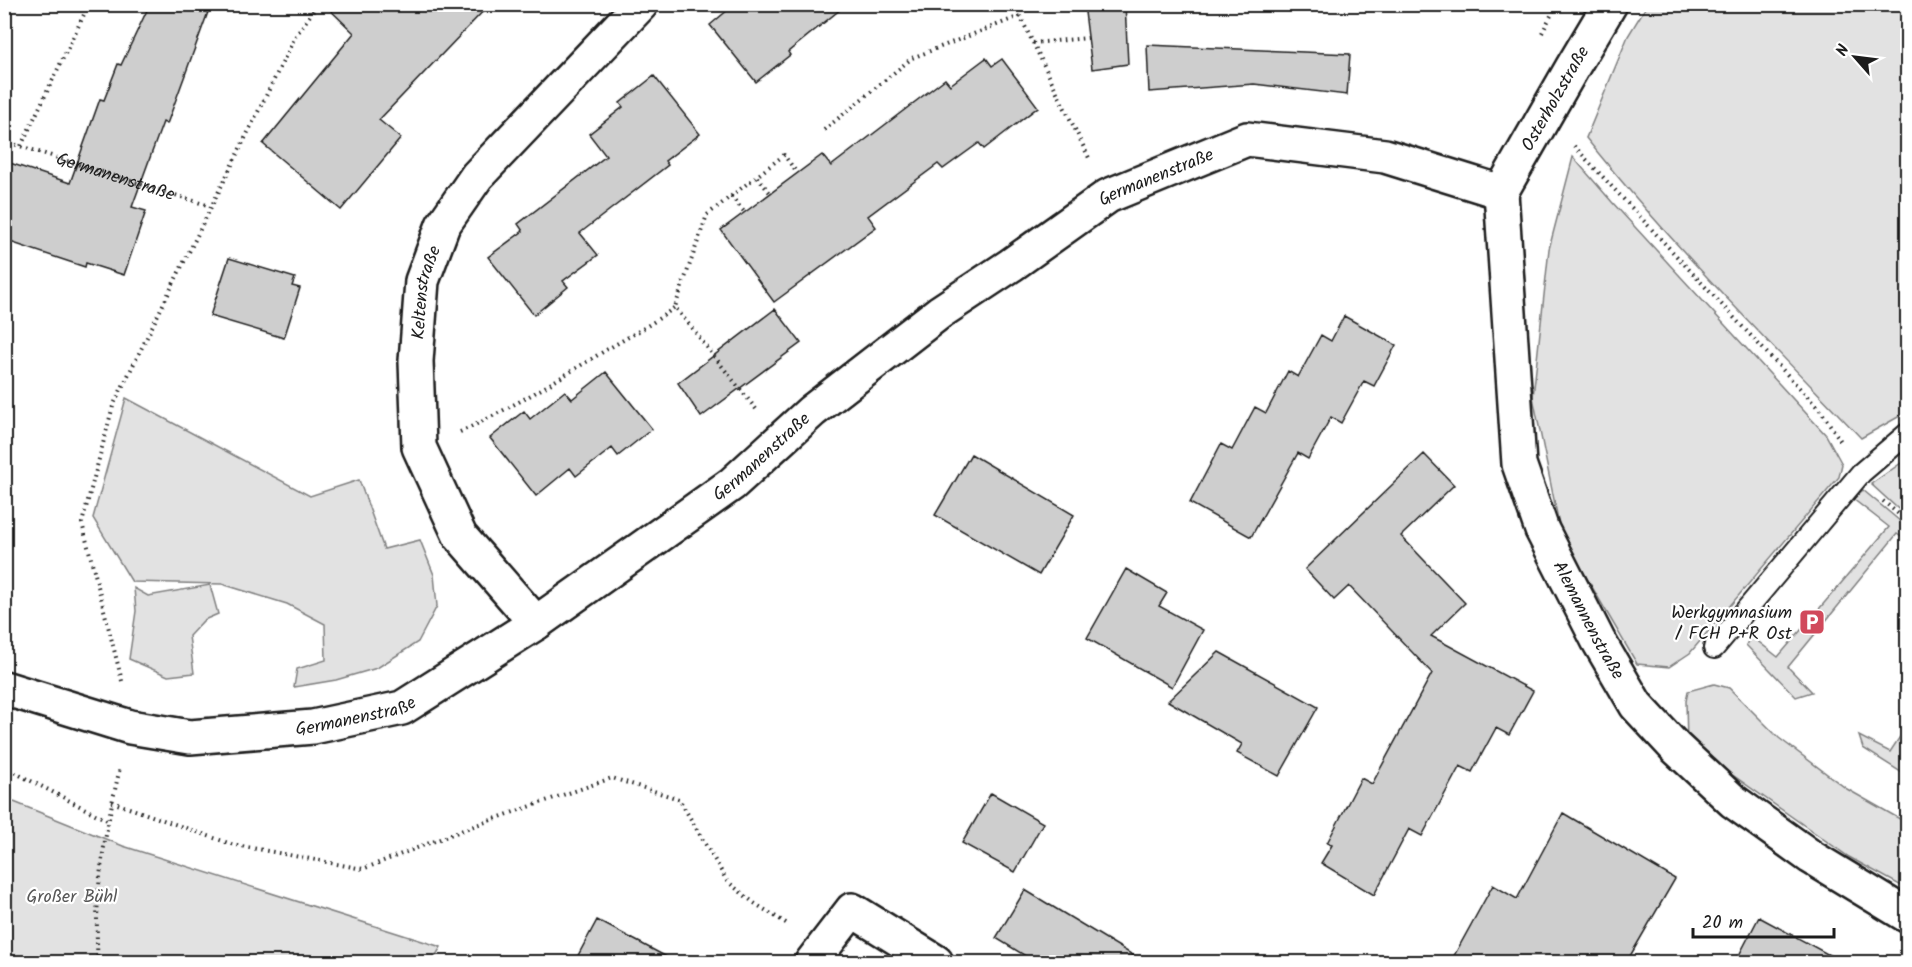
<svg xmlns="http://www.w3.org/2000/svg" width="1912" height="967" font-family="Kalam,sans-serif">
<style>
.green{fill:#e2e2e2;stroke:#7f7f7f;stroke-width:1.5}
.building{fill:#cecece;stroke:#1c1c1c;stroke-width:1.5}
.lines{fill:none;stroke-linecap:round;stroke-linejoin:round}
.service-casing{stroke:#1c1c1c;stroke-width:24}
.minor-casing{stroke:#1c1c1c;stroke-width:38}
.path{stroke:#1c1c1c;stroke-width:4;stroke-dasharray:1.5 4.5;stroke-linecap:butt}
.service{stroke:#fff;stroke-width:20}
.minor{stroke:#fff;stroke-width:33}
.labels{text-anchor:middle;stroke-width:4.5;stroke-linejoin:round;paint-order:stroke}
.street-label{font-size:18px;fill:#1c1c1c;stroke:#fff}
.poi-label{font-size:18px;fill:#1c1c1c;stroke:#fff;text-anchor:end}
.park-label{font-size:18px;fill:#575757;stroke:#fff}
</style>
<rect width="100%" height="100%" fill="#fff"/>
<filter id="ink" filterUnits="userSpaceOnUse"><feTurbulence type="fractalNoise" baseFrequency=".0167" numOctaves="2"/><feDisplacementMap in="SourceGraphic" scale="12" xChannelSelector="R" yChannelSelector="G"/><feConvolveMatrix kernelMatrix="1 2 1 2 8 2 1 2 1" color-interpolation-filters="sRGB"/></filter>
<g filter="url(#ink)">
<!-- green -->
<path class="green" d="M 1647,5 L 1907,5 L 1907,412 L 1861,438 C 1767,340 1670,243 1586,138 L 1628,36 Z
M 1573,157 L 1612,202 L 1826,435 L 1842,464 L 1839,477 L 1690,653 L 1669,667 L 1637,664 L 1561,534 L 1533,397 L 1549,249 Z
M 126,398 L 310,496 L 359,480 L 384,549 L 420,540 L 434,575 L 437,606 L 418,642 L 377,668 L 336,680 L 294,687 L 297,669 L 326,660 L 325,624 L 287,604 L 222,584 L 132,582 L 93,518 Z
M 1907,459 L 1907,517 L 1871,484 Z
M 1863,490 L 1907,527 L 1907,541 L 1897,534 L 1788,667 L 1812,692 L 1796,697 L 1746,645 L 1751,636 L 1778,657 L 1889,527 L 1853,499 Z
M 210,585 L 218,614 L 204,620 L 189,636 L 194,673 L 168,676 L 129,659 L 136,611 L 134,588 L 148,596 Z
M 1714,684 L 1729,688 L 1779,738 L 1847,789 L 1907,823 L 1907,889 L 1849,857 L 1687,743 L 1686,701 L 1688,691 Z
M 1907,726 L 1907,750 L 1901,761 L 1907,765 L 1907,776 L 1863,748 L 1859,736 L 1890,752 Z
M 4,798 L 123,846 L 441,947 L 432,962 L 5,962 Z"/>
<!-- building -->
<path class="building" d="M 150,4 L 211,4 L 167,124 L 163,122 L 132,207 L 146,211 L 124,275 L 86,263 L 85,267 L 4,240 L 4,161 L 70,183 L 100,99 L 104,100 L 118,64 L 121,65 Z
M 324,4 L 490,4 L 379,120 L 401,138 L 341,210 L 263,144 L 354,33 Z
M 735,4 L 847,4 L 788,52 L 790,55 L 756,82 L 710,25 Z
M 1084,4 L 1125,4 L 1128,64 L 1092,69 Z
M 1147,45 L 1350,54 L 1347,95 L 1254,84 L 1149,92 Z
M 986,58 L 992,66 L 1002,59 L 1038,107 L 984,149 L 979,143 L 943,169 L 938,164 L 868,216 L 876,227 L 774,302 L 721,230 L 822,155 L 831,166 L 945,79 L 950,85 Z
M 654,76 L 700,134 L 665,161 L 668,165 L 580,233 L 598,255 L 563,281 L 568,287 L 534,315 L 488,257 L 523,231 L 518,224 L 606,156 L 589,134 L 623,107 L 620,103 Z
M 229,258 L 295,278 L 292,286 L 300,288 L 284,338 L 210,316 Z
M 775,309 L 801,343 L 701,417 L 678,383 Z
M 1344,316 L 1396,345 L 1374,386 L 1364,381 L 1341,423 L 1331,417 L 1308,459 L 1298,453 L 1251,537 L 1190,503 L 1221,444 L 1232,450 L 1255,407 L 1266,413 L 1288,371 L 1298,377 L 1321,335 L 1331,341 Z
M 606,372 L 652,429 L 618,456 L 612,448 L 576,476 L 570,468 L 536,496 L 490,438 L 524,411 L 530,419 L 565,391 L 572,399 Z
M 971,454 L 1074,515 L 1039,575 L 935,515 Z
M 1424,454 L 1454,485 L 1401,536 L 1465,603 L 1431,636 L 1533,691 L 1509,735 L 1496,728 L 1472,772 L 1460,766 L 1422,836 L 1409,829 L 1374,895 L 1321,863 L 1332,845 L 1327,843 L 1361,778 L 1372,784 L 1432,673 L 1349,586 L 1334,600 L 1305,569 Z
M 1126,569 L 1167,593 L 1159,606 L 1203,630 L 1172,687 L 1087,638 Z
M 1219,652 L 1318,707 L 1279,776 L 1237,753 L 1242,744 L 1168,701 Z
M 991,793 L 1043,823 L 1015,872 L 962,843 Z
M 1563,813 L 1675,879 L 1626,963 L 1450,963 L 1493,885 L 1517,899 Z
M 1025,890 L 1146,963 L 1037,963 L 996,938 Z
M 1759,917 L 1844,963 L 1735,963 Z
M 597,920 L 678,963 L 574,963 Z"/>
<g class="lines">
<defs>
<path id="service" d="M 1714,648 L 1861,473 L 1908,433"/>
<g id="minor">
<path id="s2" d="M 1501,192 L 1519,464 L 1542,530 L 1598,640 L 1636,705 L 1675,747 L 1733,801 L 1811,857 L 1908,916"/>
<path id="s3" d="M 1501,192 L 1572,68 L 1610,4"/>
<path id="s4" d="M 536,623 L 460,536 L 419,447 L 416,361 L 422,281 L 443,225 L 477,176 L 641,4"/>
<path id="s5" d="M 4,688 L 130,727 L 190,737 L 313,727 L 402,708 L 536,623 L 732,484 L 812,411 L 940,312 L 1011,265 L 1108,196 L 1247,139 L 1385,156 L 1501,192"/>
<path d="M 812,962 L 852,910 L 936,962"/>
</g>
</defs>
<!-- service casing -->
<use href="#service" class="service-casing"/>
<!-- minor casing -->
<use href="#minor" class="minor-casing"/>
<!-- path -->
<g class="path">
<path d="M 1017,4 L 1020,16 L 1090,160"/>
<path d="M 1542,33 L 1557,4"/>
<path d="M 1033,43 L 1088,38"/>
<path d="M 824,130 L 912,58 L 1020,16"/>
<path id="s1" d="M 4,141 L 210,206"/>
<path d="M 21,146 L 89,4"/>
<path d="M 1574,146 L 1821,411 L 1842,443"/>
<path d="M 757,177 L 771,194"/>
<path d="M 731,196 L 745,213"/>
<path d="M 756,409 L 675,307 L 707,215 L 784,155 L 797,173"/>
<path d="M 460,432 C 506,411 550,384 593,358 C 620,341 649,327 675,307"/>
<path d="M 1883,501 L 1908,522"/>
<path d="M 122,681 L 82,523 L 113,406 L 295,37 L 318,4"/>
<path d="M 4,767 L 107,820"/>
<path d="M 112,802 L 231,844 L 363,869 L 468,828 L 612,778 L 679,799 L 727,881 L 754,903 L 789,925"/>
<path d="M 98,962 C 93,897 105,831 120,768"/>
</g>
<!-- service -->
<use href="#service" class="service"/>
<!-- minor -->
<use href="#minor" class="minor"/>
</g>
</g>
<!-- icons -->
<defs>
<symbol id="parking-square" viewBox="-11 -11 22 22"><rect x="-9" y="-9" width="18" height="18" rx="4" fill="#d1495b" stroke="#fff"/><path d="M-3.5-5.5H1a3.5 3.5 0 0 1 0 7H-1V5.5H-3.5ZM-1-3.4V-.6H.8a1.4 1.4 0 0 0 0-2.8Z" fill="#fff"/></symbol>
</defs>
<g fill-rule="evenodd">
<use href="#parking-square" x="1797" y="607" width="30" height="30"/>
</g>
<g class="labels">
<!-- street labels -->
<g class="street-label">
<text dy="6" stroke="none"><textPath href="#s3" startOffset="108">Osterholzstraße</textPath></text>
<text dy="6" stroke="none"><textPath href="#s1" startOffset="117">Germanenstraße</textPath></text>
<text dy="6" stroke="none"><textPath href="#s5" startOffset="1332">Germanenstraße</textPath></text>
<text dy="6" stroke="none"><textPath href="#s4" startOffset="369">Keltenstraße</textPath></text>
<text dy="6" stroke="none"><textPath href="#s5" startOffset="846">Germanenstraße</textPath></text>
<text dy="6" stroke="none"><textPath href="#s2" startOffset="444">Alemannenstraße</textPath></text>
<text dy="6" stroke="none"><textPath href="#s5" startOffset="360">Germanenstraße</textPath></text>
</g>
<!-- poi labels -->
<g class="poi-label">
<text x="1792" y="618">Werkgymnasium<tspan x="1792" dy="21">/ FCH P+R Ost</tspan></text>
</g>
<!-- park labels -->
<g class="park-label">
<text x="72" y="902">Großer Bühl</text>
</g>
</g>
<!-- margin -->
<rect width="1912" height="967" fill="none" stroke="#fff" stroke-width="24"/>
<rect x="12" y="12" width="1888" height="943" fill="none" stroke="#1c1c1c" stroke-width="2" filter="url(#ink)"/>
<!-- north arrow -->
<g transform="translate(1855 57) rotate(298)" stroke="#ffffff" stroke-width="4.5" paint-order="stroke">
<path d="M0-4.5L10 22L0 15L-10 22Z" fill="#1c1c1c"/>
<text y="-9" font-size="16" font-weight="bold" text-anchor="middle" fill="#1c1c1c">N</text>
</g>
<!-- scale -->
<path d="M1693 928v9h141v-9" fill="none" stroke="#1c1c1c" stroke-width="3"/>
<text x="1702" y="928" font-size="18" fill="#1c1c1c" stroke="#ffffff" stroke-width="4.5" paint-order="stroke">20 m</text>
</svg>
